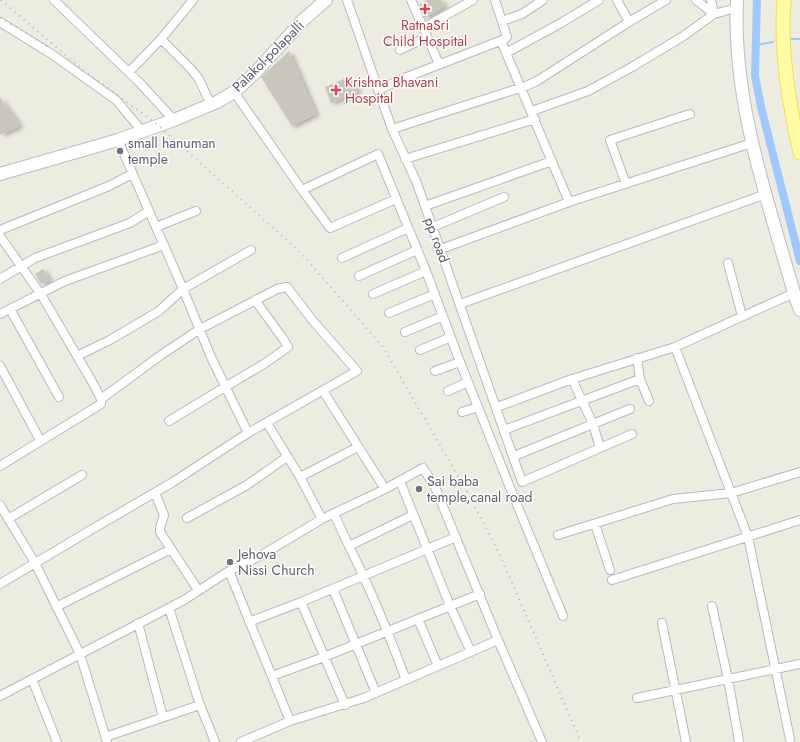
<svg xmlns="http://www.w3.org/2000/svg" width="800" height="742" font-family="Jost,sans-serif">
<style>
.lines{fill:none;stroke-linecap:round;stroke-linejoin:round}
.stream{stroke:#9ec8ff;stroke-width:2}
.canal{stroke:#9ec8ff;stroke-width:8}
.building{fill:#c8c6bd;filter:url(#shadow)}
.street-casing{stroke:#b8bac0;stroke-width:10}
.secondary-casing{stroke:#bbbdc5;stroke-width:14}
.primary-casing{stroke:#f8de4e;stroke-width:15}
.street{stroke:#fff;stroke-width:8}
.secondary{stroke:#fff;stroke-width:12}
.primary{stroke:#fffca3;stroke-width:13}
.rail{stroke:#b4b5b5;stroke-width:2;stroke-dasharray:1 5;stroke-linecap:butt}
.health-dot{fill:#e0444e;stroke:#fff;stroke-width:1.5}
.worship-dot{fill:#6b7280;stroke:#fff;stroke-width:1.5}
.labels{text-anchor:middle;stroke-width:3;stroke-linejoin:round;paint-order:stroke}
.health-label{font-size:14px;fill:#be3a42;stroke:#fff}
.street-label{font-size:14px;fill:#595c62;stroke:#fff}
.worship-label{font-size:14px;fill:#5b616d;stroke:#fff;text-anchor:start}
</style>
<defs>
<filter id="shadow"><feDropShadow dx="3.5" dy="2" stdDeviation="2" flood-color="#0004"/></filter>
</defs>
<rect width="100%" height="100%" fill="#edece0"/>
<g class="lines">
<!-- stream -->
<path class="stream" d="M 791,39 L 800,39
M 756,45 L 773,42"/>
<!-- canal -->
<path class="canal" d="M 757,0 L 755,76 L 761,107 L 800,261"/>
</g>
<!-- building -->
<path class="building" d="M 427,0 L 441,0 L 445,6 L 425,18 L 419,5 Z
M 289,51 L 316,114 L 292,126 L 261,77 Z
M 351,76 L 358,92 L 331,103 L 325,87 Z
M 0,97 L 20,126 L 0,135 Z
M 43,269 L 50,280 L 41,284 L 35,274 Z"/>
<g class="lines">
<defs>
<path id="street" d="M 54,0 L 138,81 L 174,120
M 347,0 L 392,129 L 416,181 L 425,206 L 522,482 L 632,434
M 411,0 L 439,64
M 617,0 L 629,22
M 696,0 L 714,14
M 711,0 L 714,14
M 502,21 L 522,14 L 543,0
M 0,22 L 50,53 L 116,100 L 142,131
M 423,28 L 473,0
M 161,39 L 190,68 L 199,79 L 211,105
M 501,41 L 569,202
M 400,50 L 427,37
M 506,53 L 561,23 L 599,0
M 129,72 L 161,39 L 193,0
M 378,90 L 407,77 L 505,39 L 507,37 L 495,0
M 234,92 L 302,190 L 330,228 L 396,199
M 532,111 L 588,91 L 632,67 L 682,37 L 714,14 L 736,8
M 392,129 L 526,86 L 537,81 L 629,22 L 666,0
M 118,140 L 183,289 L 211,357 L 248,433
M 405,159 L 535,119
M 626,184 L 610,140 L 690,114
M 302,190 L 378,154 L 426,271 L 460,362 L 511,490 L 563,616
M 425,206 L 552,161
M 156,227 L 196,211
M 433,227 L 504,197
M 0,230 L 109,186 L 132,174
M 0,236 L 42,296 L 94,385 L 101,399 L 101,404 L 0,466
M 441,249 L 569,202 L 752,143
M 342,258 L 408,228
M 728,263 L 742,316
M 359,276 L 417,250
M 0,279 L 35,258 L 130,223 L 149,211
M 373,294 L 426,271
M 460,304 L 766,194
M 10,309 L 59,397
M 389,313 L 435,294
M 0,314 L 65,281 L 164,245
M 405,332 L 443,316
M 675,347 L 748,537 L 790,739
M 420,350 L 451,337
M 77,356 L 110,340 L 127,330 L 159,311 L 183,289 L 251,250
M 637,358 L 640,379 L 649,401
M 0,366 L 40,440
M 435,371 L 460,362
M 572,379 L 593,424 L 600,448
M 323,391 L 385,489
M 448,391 L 468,382
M 497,407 L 572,379 L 675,347 L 794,293
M 462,412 L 478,407
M 169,421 L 225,387 L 264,364 L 288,347 L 284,340 L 255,300
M 267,423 L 300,477 L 322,519
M 504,430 L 640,379
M 514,456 L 630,409
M 300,477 L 358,447
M 400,481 L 450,606 L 471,652
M 155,493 L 164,515 L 160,528 L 160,532 L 198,590
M 0,505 L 35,563 L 80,654 L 107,742
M 334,514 L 349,546 L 413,515
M 187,518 L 247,485 L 287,457
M 8,519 L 82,475
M 595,524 L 610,570
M 558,535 L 673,499 L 731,493 L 800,472
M 349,546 C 371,590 389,634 406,680
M 229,571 L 290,721
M 612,580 L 800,520
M 0,584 L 89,531 L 173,482 L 248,433 L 357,371 L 313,321 L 287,287 L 277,289 L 200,329 L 161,355 L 101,399
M 333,589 L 376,693
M 301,602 L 345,705
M 712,606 L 728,679 L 739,741
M 56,607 L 171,549
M 169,608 L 200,705 L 215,742
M 418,619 L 438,666
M 249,622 L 301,602 L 456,537
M 138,623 L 163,717
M 662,623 L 686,742
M 272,676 L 324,657 L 480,594
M 32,679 L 57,742
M 0,696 L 184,600 L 229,571 L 260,556 L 322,519 L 385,489 L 423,468 L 435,487 L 498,640 L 542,742
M 637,698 L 800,664
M 105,737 L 200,705
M 241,742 L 290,721 L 364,698 L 498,640"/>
<path id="secondary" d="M 737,0 C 732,100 767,198 794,293 L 800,310
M 0,174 L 118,140 L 174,120 L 217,102 L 234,92 L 255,73 L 303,20 L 326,0"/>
<path id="primary" d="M 784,0 C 780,51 789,103 800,153"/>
</defs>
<!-- street casing -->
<use href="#street" class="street-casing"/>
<!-- secondary casing -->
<use href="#secondary" class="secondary-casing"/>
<!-- primary casing -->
<use href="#primary" class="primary-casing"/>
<!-- street -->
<use href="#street" class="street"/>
<!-- secondary -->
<use href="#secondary" class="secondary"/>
<!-- primary -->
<use href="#primary" class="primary"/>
<!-- rail -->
<path class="rail" d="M 1,0 L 83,70 L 158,125 L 301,253 L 383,347 L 466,490 L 500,555 L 581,742
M 0,18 L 20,29 L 51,49"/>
</g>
<!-- markers -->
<g class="health-dot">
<path d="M423 3h4v4h4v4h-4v4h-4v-4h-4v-4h4z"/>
<path d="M334 84h4v4h4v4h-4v4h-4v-4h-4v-4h4z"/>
</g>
<g class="worship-dot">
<circle cx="120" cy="151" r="4"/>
<circle cx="419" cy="489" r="4"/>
<circle cx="230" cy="562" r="4"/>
</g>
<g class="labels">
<!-- health labels -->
<g class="health-label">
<text x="425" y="30">RatnaSri<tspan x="425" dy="16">Child Hospital</tspan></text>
<text x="345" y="87" text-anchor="start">Krishna Bhavani<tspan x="345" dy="16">Hospital</tspan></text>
</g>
<!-- street labels -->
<g class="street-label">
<text transform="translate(268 56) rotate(-45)" y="5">Palakol-polapalli</text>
<text transform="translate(437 240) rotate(70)" y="5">pp road</text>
</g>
<!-- worship labels -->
<g class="worship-label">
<text x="128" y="148">small hanuman<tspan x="128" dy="16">temple</tspan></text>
<text x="427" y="486">Sai baba<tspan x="427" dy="16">temple,canal road</tspan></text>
<text x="238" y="559">Jehova<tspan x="238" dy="16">Nissi Church</tspan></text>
</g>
</g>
</svg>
